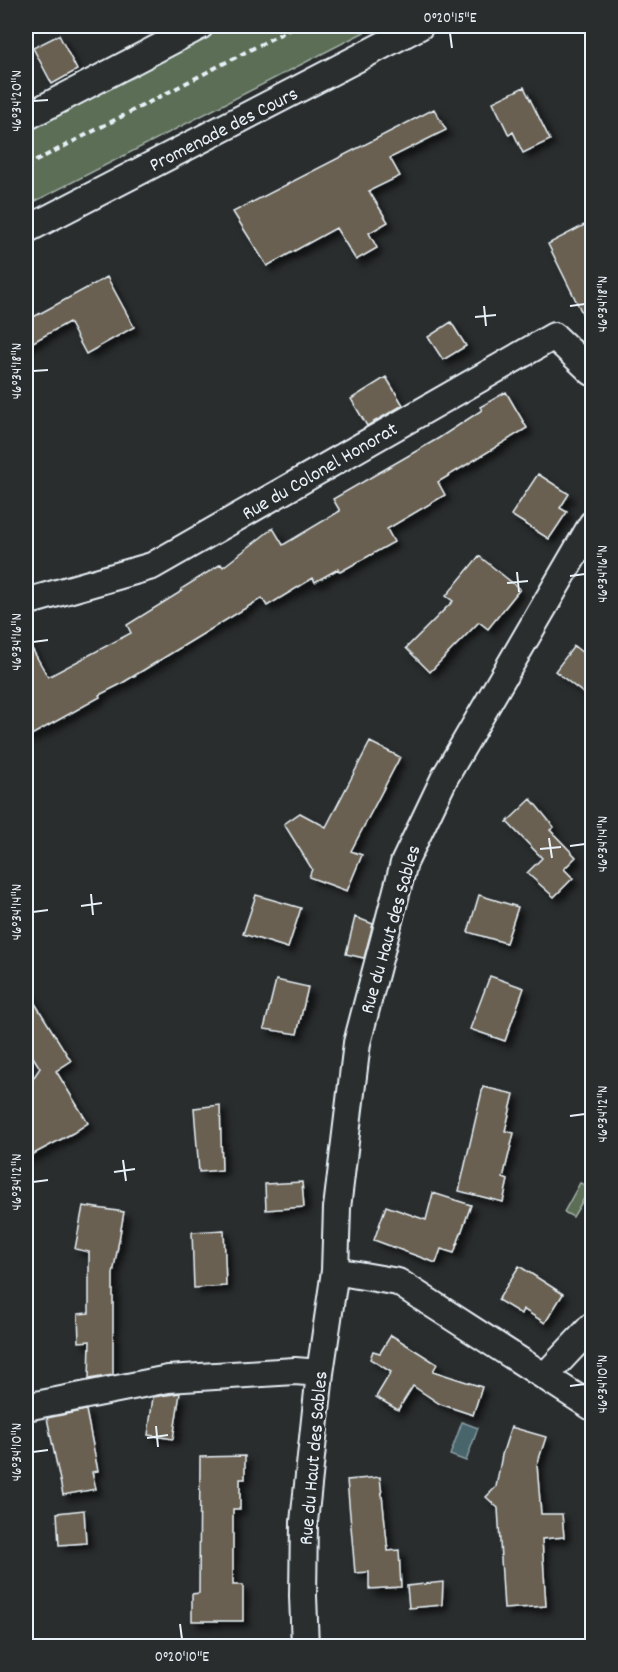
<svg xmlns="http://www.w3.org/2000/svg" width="618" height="1672" font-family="Dekko,sans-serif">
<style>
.green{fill:#5c6e57;stroke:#a2b0a8;stroke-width:1.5}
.water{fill:#48656c;stroke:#889da4;stroke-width:1.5}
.building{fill:#696151;stroke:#e8f1f8;stroke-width:1.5;filter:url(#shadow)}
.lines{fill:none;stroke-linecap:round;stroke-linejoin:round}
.minor-casing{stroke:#e8f1f8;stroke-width:30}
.path{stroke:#e8f1f8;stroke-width:4;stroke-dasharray:6 4.5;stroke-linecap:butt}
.minor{stroke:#2a2d2e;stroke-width:26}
.ticks{fill:none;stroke:#e8f1f8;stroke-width:2}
.labels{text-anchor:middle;stroke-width:6;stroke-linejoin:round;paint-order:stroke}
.street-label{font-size:20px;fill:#e8f1f8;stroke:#2a2d2e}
.neatline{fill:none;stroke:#e8f1f8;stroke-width:2}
.ticks-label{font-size:15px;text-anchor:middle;fill:#e8f1f8}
</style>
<defs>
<filter id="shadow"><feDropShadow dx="5.5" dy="5.5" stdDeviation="3" flood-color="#0009"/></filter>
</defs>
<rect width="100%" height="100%" fill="#2a2d2e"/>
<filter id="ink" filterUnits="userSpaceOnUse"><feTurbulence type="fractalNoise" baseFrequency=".0167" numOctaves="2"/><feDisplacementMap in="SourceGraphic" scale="12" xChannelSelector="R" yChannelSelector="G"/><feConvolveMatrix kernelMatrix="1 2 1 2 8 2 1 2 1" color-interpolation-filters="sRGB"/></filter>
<g filter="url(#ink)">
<!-- green -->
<path class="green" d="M 223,26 L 376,26 L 26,206 L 26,130 Z
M 580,1183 L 591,1187 L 573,1217 L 564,1212 Z"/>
<!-- water -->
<path class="water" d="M 462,1422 L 478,1428 L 466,1461 L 450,1455 Z"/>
<!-- building -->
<path class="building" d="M 59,35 L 77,70 L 52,84 L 33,48 Z
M 524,87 L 550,140 L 523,153 L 513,132 L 509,135 L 493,102 Z
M 434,109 L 446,130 L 390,158 L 400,176 L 369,191 L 388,222 L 369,233 L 377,248 L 356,260 L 336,228 L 267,266 L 233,212 Z
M 592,221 L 592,333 L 548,244 Z
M 107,277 L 134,327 L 86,354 L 69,322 L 26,346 L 26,321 Z
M 451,322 L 466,346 L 443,360 L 428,337 Z
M 386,377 L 403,405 L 367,426 L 351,399 Z
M 506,392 L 527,428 L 438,482 L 445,495 L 387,529 L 394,542 L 340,572 L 338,569 L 315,582 L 313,578 L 267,606 L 262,598 L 119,685 L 99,695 L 100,697 L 26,738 L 26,638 L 48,677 L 131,633 L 127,625 L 182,591 L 181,589 L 221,564 L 223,567 L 273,528 L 283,545 L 340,511 L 333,499 L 439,438 L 482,410 L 480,407 Z
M 538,474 L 569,494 L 560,508 L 567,512 L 549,539 L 511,515 Z
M 479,556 L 520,589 L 488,629 L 479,622 L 430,672 L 406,648 L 453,601 L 446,596 Z
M 574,646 L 592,660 L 592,700 L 555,671 Z
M 370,742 L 400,757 L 351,851 L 362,855 L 347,891 L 309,877 L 312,869 L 284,824 L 300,813 L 326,827 Z
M 531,799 L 554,827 L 550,830 L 576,857 L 564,869 L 573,878 L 554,897 L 527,873 L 542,858 L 507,822 Z
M 256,895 L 301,908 L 288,948 L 243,934 Z
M 479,895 L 518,907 L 506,943 L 468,932 Z
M 355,917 L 373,924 L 364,958 L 346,954 Z
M 490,976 L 524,988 L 505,1041 L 470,1029 Z
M 276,980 L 308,987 L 297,1034 L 264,1029 Z
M 26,989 L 71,1061 L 56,1071 L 88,1123 L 73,1133 L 26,1158 L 26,1089 L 40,1068 L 26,1046 Z
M 483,1087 L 514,1094 L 505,1131 L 514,1133 L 503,1178 L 508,1180 L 503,1202 L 459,1191 Z
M 220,1105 L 222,1170 L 199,1172 L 194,1108 Z
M 302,1182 L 304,1207 L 266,1210 L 265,1184 Z
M 433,1193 L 471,1205 L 454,1253 L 441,1249 L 436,1263 L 374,1240 L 386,1206 L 426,1220 Z
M 83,1206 L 124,1212 L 113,1274 L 113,1375 L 89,1379 L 90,1341 L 79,1342 L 78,1314 L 89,1313 L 89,1252 L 75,1249 Z
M 224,1230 L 226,1286 L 194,1288 L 192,1232 Z
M 519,1266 L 563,1294 L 545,1323 L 523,1309 L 521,1314 L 498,1300 Z
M 391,1335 L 437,1364 L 433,1371 L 482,1387 L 473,1415 L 440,1404 L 413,1386 L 398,1410 L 376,1397 L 391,1372 L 370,1359 L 373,1351 L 380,1353 Z
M 180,1393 L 173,1439 L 148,1435 L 153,1397 Z
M 86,1410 L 98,1471 L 92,1472 L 96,1489 L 63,1495 L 47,1418 Z
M 511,1427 L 546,1437 L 537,1465 L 541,1514 L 562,1514 L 564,1537 L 542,1539 L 546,1606 L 504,1609 L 498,1508 L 486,1497 L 496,1487 L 502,1455 Z
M 245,1456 L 245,1479 L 240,1479 L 240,1509 L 233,1509 L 233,1585 L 243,1585 L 243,1621 L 192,1621 L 192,1594 L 199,1593 L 200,1457 Z
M 380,1477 L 388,1551 L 399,1550 L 401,1587 L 369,1589 L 369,1572 L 355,1573 L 347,1480 Z
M 84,1510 L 86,1543 L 59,1545 L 57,1513 Z
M 443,1582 L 442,1605 L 409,1608 L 407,1586 Z"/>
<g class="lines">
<defs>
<path id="minor" d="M 26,117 L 200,26
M 26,230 L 420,26
M 26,602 L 152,566 L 554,336 L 592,372
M 335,1271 L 398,1282 L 592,1407
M 545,1376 L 592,1326
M 26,1407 L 168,1379 L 295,1371 L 320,1373
M 305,1646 L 303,1596 L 304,1522 L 320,1373 L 335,1271 L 337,1208 L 357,1043 L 404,863 L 445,777 L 592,524"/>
</defs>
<!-- minor casing -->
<use href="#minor" class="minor-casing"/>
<!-- path -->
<path class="path" d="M 26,166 L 296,26"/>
<!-- minor -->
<use href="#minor" class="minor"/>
</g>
</g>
<!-- ticks -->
<path class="ticks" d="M 450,33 L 452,48M 33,101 L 48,100M 484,306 L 486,326M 570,306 L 585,304M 475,317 L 496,315M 33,371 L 48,370M 517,572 L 519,592M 570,576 L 585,574M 507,583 L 528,581M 33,642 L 48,640M 549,838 L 552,858M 570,846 L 585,844M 540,849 L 561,847M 91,894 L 93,915M 81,906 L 102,903M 33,912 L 48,910M 570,1116 L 585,1114M 123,1160 L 126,1181M 114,1172 L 135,1169M 33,1182 L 48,1180M 570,1386 L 585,1384M 156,1426 L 158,1447M 147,1438 L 168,1435M 33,1452 L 48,1450M 180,1624 L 182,1639"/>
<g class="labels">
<!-- street labels -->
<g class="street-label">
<text transform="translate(223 128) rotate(-27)" y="7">Promenade des Cours</text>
<text transform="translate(319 470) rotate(-30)" y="7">Rue du Colonel Honorat</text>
<text transform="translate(389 929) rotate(-74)" y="7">Rue du Haut des Sables</text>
<text transform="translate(312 1458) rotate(-85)" y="7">Rue du Haut des Sables</text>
</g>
</g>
<!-- margin -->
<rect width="618" height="1672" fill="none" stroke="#2a2d2e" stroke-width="66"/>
<rect x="33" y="33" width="552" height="1606" class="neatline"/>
<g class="ticks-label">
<text x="450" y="22">0°20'15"E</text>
<text transform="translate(16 101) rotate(-90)" y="5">46°34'20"N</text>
<text transform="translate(602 304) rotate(-90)" y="5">46°34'18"N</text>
<text transform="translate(16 371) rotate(-90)" y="5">46°34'18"N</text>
<text transform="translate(602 574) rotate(-90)" y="5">46°34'16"N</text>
<text transform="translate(16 642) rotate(-90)" y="5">46°34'16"N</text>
<text transform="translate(602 844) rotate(-90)" y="5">46°34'14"N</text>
<text transform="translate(16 912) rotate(-90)" y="5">46°34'14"N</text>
<text transform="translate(602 1114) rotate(-90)" y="5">46°34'12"N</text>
<text transform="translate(16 1182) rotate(-90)" y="5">46°34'12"N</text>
<text transform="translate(602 1384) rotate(-90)" y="5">46°34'10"N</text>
<text transform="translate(16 1452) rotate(-90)" y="5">46°34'10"N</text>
<text x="182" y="1661">0°20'10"E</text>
</g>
</svg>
